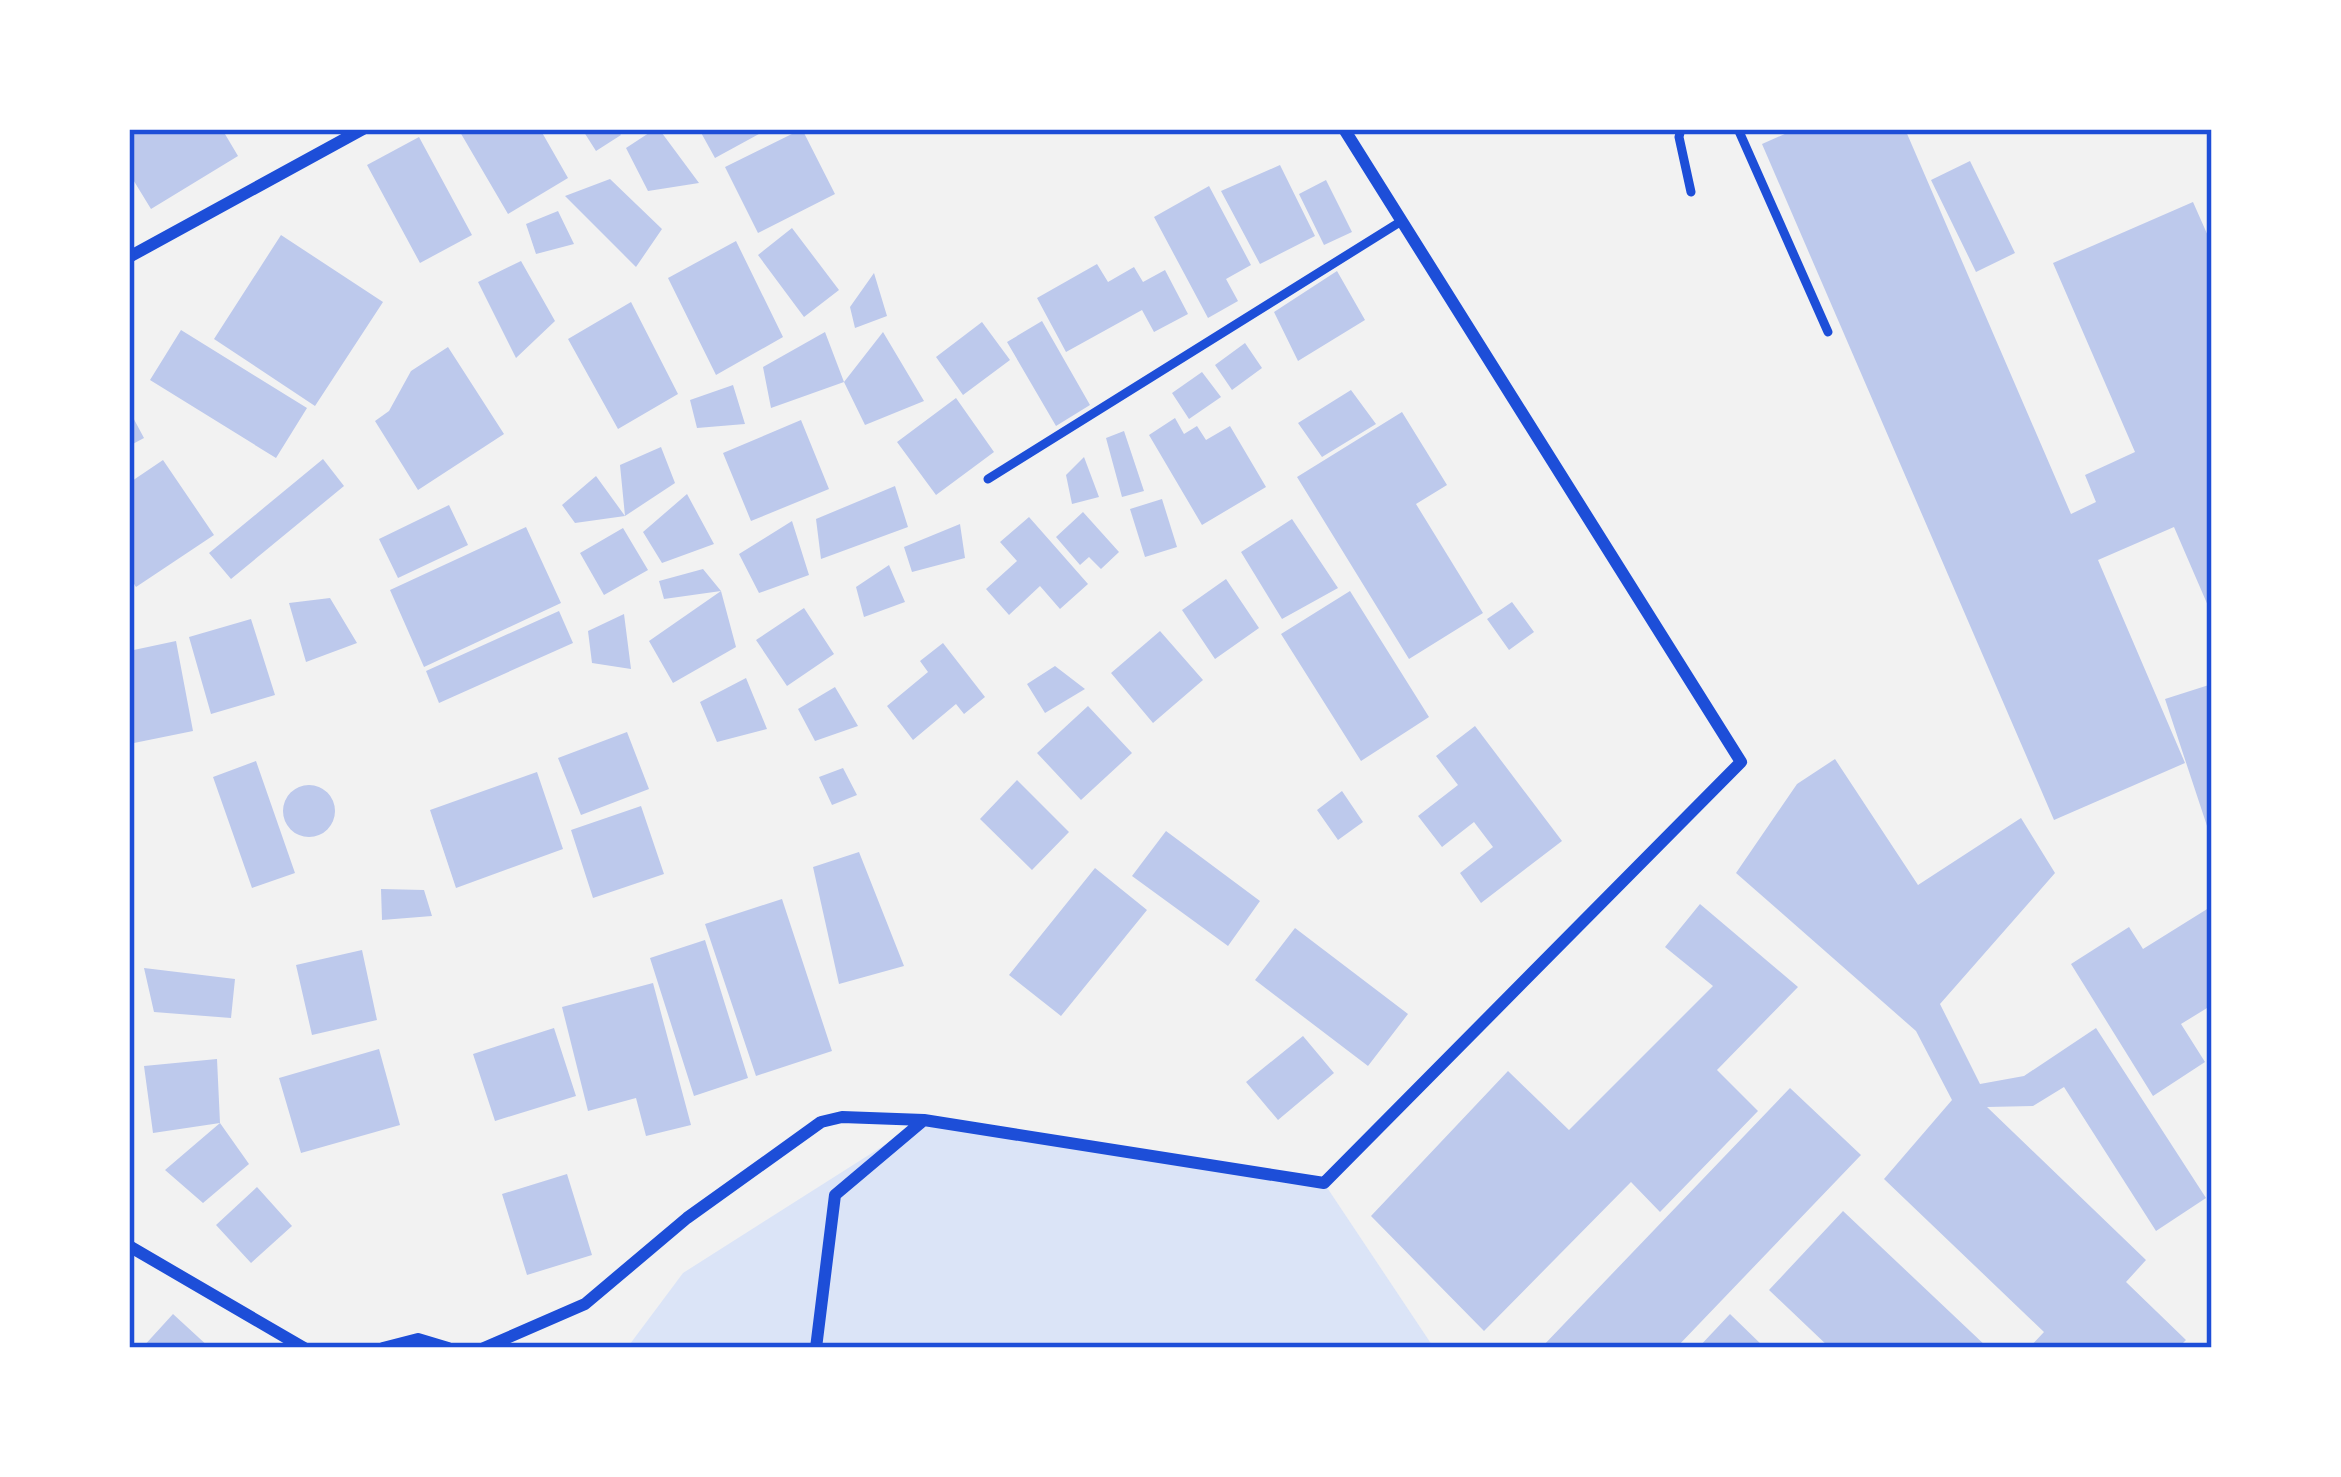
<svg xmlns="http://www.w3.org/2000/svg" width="2341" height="1477" font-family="'Roboto Condensed',sans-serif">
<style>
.green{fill:#dbe4f7}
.building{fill:#bdc9ec}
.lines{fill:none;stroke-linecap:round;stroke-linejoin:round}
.service{stroke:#1d4ed8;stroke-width:9}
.minor{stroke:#1d4ed8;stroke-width:12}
.neatline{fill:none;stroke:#1d4ed8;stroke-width:4.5}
</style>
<rect width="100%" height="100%" fill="#f2f2f2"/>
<!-- green -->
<path class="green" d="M 924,1120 L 1324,1183 L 1434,1348 L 627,1348 L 683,1273 Z"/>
<!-- building -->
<path class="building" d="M 129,129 L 222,129 L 238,156 L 151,209 L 129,173 Z
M 465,129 L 540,129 L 568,178 L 508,214 L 460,132 Z
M 582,129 L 617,129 L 621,135 L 596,151 Z
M 655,129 L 659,129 L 699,183 L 648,191 L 626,148 Z
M 699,129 L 768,129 L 715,158 Z
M 802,129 L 835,194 L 758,233 L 725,167 Z
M 1796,129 L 1905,129 L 2071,514 L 2096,502 L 2085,475 L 2135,452 L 2053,263 L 2193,202 L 2212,245 L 2212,615 L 2174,527 L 2098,560 L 2185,763 L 2054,820 L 1762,144 Z
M 419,137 L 472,235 L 420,263 L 367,165 Z
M 1970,161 L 2015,253 L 1976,272 L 1931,180 Z
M 1280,165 L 1315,236 L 1260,264 L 1221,191 Z
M 610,179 L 662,229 L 636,267 L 565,196 Z
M 1326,180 L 1352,232 L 1324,245 L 1299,194 Z
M 1209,186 L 1251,265 L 1226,279 L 1238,301 L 1208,318 L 1154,217 Z
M 558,211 L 574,244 L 536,254 L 526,224 Z
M 792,228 L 839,290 L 804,317 L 758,255 Z
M 281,235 L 383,302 L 315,406 L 214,339 Z
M 736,241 L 783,337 L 716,375 L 668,278 Z
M 521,261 L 555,321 L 516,358 L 478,282 Z
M 1097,264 L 1108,282 L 1134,267 L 1143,282 L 1165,270 L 1188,314 L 1154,332 L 1142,310 L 1066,352 L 1037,298 Z
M 1337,271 L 1365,320 L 1298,361 L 1274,312 Z
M 874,273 L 887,316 L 855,328 L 850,307 Z
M 631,302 L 678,394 L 618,429 L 568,339 Z
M 1042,321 L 1090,405 L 1056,426 L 1007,342 Z
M 982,322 L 1010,360 L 963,395 L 936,357 Z
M 181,330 L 307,408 L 276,458 L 150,380 Z
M 825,332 L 844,382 L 771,408 L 763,367 Z
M 883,332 L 924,401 L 865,425 L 844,382 Z
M 1245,343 L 1262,368 L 1232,390 L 1215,365 Z
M 448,347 L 504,434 L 418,490 L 375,421 L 389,411 L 411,371 Z
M 1202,372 L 1221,397 L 1189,419 L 1172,393 Z
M 733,385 L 745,424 L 697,428 L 690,400 Z
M 1351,390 L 1376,424 L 1322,457 L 1298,423 Z
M 956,398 L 994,452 L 936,495 L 897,442 Z
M 129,410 L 144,438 L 129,446 Z
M 1402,412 L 1447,485 L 1416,504 L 1483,613 L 1409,659 L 1297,477 Z
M 1175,418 L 1184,434 L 1197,426 L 1206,440 L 1230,426 L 1266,487 L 1202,525 L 1149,435 Z
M 801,420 L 829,489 L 751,521 L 723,453 Z
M 1124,431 L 1144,491 L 1122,497 L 1106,438 Z
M 661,447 L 675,483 L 625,516 L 620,465 Z
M 1084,457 L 1099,497 L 1072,504 L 1066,475 Z
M 323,459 L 344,486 L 231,579 L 209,553 Z
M 163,460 L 214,535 L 136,587 L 129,576 L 129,483 Z
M 596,476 L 625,516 L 575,523 L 562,505 Z
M 895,486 L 908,527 L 821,559 L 816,519 Z
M 687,494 L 714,544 L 662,563 L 643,532 Z
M 1162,499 L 1177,547 L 1145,557 L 1130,509 Z
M 449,505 L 468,545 L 398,578 L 379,539 Z
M 1083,512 L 1119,552 L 1101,569 L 1089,557 L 1080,565 L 1056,537 Z
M 1029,517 L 1088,584 L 1060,609 L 1040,586 L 1009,615 L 986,589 L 1017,561 L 1000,542 Z
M 1292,519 L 1338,588 L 1282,619 L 1241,552 Z
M 792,521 L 809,575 L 759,593 L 739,554 Z
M 960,524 L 965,558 L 912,572 L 904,547 Z
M 526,527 L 561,603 L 424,667 L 390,590 Z
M 623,528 L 648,570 L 604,595 L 580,553 Z
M 889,565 L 905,602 L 864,617 L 856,587 Z
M 703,569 L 721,591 L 736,647 L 673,683 L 649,641 L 721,591 L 664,599 L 659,581 Z
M 1226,579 L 1259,628 L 1215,659 L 1182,610 Z
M 1350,591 L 1429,717 L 1361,761 L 1281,634 Z
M 330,598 L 357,643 L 306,662 L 289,603 Z
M 1512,602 L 1534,632 L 1509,650 L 1487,619 Z
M 804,608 L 834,654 L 787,686 L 756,640 Z
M 559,611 L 573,643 L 439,703 L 426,671 Z
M 624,614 L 631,669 L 592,663 L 588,631 Z
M 251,619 L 275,695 L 211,714 L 189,637 Z
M 1160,631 L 1203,680 L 1153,723 L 1111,673 Z
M 176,641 L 193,731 L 129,744 L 129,651 Z
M 943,643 L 985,697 L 964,714 L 956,704 L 913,740 L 887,706 L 928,672 L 920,661 Z
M 1055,666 L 1085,689 L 1045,713 L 1027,684 Z
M 746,678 L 767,729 L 717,742 L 700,702 Z
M 2212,684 L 2212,838 L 2211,838 L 2165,699 Z
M 835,687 L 858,726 L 815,741 L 798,709 Z
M 1088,706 L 1132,753 L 1081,800 L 1037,753 Z
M 1475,726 L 1562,841 L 1481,903 L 1460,873 L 1493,847 L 1474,822 L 1442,847 L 1418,816 L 1458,785 L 1436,756 Z
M 627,732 L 649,789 L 581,815 L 558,758 Z
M 1835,759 L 1918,885 L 2021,818 L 2055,873 L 1940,1004 L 1980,1084 L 2024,1076 L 2096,1028 L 2206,1198 L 2156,1231 L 2064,1087 L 2033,1106 L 1987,1107 L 2146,1260 L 2126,1282 L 2186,1340 L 2178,1348 L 2029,1348 L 2044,1332 L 1884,1179 L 1952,1100 L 1916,1031 L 1736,873 L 1797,784 Z
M 256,761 L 295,873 L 252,888 L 213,777 Z
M 843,768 L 857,795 L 832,805 L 819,777 Z
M 537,772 L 563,849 L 456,888 L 430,810 Z
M 1017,780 L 1069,832 L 1032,870 L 980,819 Z
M283 811a26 26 0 1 1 52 0a26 26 0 1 1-52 0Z
M 1342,791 L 1363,822 L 1338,840 L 1317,810 Z
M 641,806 L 664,874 L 593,898 L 571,830 Z
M 1166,831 L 1260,901 L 1228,946 L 1132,876 Z
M 859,852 L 904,966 L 839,984 L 813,867 Z
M 1095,868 L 1147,910 L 1061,1016 L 1009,975 Z
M 381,889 L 424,890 L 432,916 L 382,920 Z
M 782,899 L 832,1051 L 756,1076 L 705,924 Z
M 1700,904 L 1798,987 L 1717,1070 L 1758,1111 L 1660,1212 L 1631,1182 L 1484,1331 L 1371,1216 L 1508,1071 L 1569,1130 L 1713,986 L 1665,947 Z
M 2212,906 L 2212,1005 L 2181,1024 L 2205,1062 L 2153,1096 L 2071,964 L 2129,927 L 2143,949 Z
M 1295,928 L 1408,1014 L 1368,1066 L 1255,980 Z
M 705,940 L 748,1078 L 694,1096 L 650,958 Z
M 362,950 L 377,1020 L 312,1035 L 296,965 Z
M 144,968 L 235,979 L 231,1018 L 154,1012 Z
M 653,983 L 691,1125 L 646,1136 L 636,1098 L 588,1111 L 562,1007 Z
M 554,1028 L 576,1096 L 495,1121 L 473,1054 Z
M 1303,1036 L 1334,1073 L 1278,1120 L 1246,1082 Z
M 379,1049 L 400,1125 L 301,1153 L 279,1078 Z
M 217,1059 L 220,1123 L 249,1164 L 203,1203 L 165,1170 L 220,1123 L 153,1133 L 144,1066 Z
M 1790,1088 L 1861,1155 L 1676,1348 L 1541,1348 Z
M 567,1174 L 592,1255 L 527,1275 L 502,1194 Z
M 257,1187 L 292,1226 L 251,1263 L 216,1225 Z
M 1843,1211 L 1988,1348 L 1830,1348 L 1769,1290 Z
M 173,1314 L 210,1348 L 142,1348 Z
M 1730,1314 L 1765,1348 L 1698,1348 Z"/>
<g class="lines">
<!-- service -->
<path class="service" d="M 1681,129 L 1679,137 L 1691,192
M 1738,129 L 1828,332
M 988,479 L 1400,222"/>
<!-- minor -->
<path class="minor" d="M 129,257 L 363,129
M 129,1246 L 304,1348
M 383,1348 L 418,1339 L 448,1348
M 484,1348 L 585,1304 L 687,1218 L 821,1122 L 842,1117 L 924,1120
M 816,1348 L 835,1195 L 924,1120 L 1324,1183 L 1741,762 L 1344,129"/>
</g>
<!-- border -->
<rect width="2341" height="1477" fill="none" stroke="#ffffff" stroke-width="264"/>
<rect x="132" y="132" width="2077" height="1213" class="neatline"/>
</svg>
